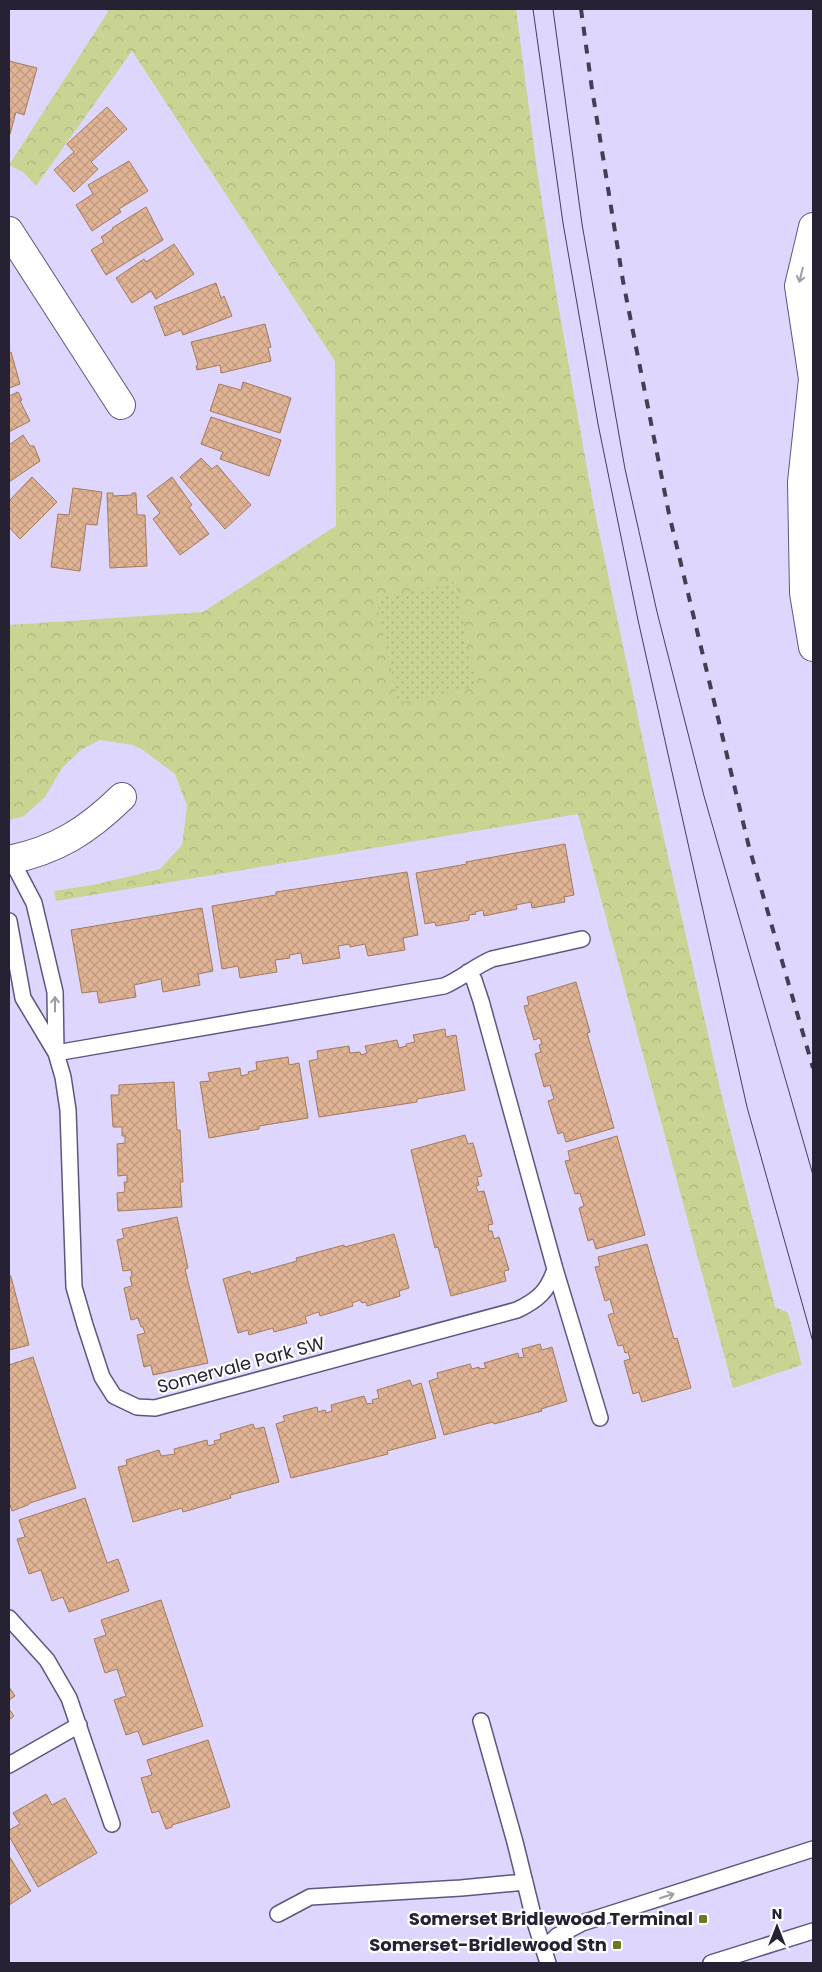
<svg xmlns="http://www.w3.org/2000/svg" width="822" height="1972" font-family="Poppins,sans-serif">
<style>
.park{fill:url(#park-crowns)}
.garden{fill:url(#garden-dots)}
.building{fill:url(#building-cross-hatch);stroke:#a37a5c}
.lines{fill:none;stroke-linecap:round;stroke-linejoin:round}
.service-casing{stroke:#60557f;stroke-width:18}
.minor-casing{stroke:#60557f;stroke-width:30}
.service{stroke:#fff;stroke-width:15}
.minor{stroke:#fff;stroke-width:28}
.tram{stroke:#443e54;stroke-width:1}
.rail{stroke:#443e54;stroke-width:4;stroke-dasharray:9 9;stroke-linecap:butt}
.oneway{stroke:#9d9ba3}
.poi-dot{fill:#6d7823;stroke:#fdfdfd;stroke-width:2}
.labels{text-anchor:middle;stroke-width:4.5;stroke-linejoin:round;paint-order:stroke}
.street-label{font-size:18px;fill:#262133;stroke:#fdfdfd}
.poi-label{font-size:18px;font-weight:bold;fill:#262133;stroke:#fdfdfd;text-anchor:end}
</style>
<defs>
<pattern id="park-crowns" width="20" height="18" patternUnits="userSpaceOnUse" patternTransform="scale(1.25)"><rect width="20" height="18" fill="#c9d493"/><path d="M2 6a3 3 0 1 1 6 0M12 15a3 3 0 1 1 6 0" fill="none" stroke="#acb67f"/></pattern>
<pattern id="garden-dots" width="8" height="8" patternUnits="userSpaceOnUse" patternTransform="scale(1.25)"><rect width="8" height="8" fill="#c9d493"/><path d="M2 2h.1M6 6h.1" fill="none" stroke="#acb67f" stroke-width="1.8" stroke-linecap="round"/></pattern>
<pattern id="building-cross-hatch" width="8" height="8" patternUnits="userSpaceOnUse" patternTransform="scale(1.25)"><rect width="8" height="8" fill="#e0b394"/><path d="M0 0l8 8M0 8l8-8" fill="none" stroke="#c09a80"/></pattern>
</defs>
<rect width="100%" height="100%" fill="#dfd6fd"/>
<!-- park -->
<path class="park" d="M 106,9 L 516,9 L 537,170 L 558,304 L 594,508 L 655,798 L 722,1097 L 775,1307 L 788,1313 L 802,1365 L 733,1388 L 578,814 L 56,901 L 54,891 L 93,885 L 160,869 L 182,845 L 187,806 L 175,774 L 143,750 L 133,745 L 100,740 L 81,750 L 62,768 L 45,797 L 24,816 L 9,820 L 9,625 L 203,612 L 336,526 L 335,361 L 132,51 L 36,186 L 23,172 L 9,165 L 108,12 Z"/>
<!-- garden -->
<path class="garden" d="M 455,582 L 477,687 L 398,703 L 376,598 Z"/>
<!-- building -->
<path class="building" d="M 9,61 L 37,68 L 24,115 L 16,112 L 10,134 Z
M 107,107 L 127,129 L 91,162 L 98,169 L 74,192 L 54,170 L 74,152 L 67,144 Z
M 129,161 L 148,191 L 119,209 L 121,212 L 92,231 L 76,205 L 93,194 L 88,185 Z
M 146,207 L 163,240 L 106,275 L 91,250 L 104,242 L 101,237 L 113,229 L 112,228 Z
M 174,244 L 194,274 L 156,299 L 151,291 L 132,303 L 116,278 L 144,259 L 146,262 Z
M 216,283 L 221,298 L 224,296 L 232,316 L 183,335 L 181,330 L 165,336 L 154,307 Z
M 265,324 L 271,347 L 268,348 L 271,361 L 221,373 L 220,365 L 197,370 L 196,366 L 198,365 L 191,342 Z
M 11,352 L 20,384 L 9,388 L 9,353 Z
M 243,382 L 291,398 L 280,433 L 210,411 L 219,384 L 241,390 Z
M 18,392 L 22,400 L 20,401 L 30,421 L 9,432 L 9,396 Z
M 211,417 L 281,440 L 269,476 L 220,459 L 223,452 L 201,444 Z
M 23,435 L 30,446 L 34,446 L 40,461 L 9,482 L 9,445 Z
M 201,458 L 212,469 L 217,465 L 251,505 L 225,529 L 180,477 Z
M 32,477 L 57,502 L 20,539 L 9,527 L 9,501 Z
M 172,477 L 192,505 L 189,507 L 209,534 L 180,555 L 153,519 L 160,513 L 147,496 Z
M 73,488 L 102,492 L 97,525 L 86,524 L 80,571 L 51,567 L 58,514 L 69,515 Z
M 107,493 L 113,493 L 113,496 L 132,495 L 132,493 L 136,493 L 137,515 L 145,515 L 147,566 L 110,568 Z
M 565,844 L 574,895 L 564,897 L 565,902 L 532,908 L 531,902 L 516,905 L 517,909 L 484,916 L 483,910 L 475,912 L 476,914 L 469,915 L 469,920 L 436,926 L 435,922 L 425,924 L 416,873 L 467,864 L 466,862 Z
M 407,872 L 418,935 L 403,938 L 405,950 L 368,956 L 365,944 L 350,947 L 350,944 L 338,946 L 340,958 L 303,964 L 301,953 L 289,955 L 290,958 L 275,960 L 277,972 L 240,978 L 238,966 L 222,969 L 212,906 L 276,895 L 276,892 Z
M 202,908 L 213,971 L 198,974 L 200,985 L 163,992 L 161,979 L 134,985 L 136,997 L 99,1003 L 97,991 L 82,993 L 71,930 Z
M 576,982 L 590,1032 L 587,1033 L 614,1128 L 566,1142 L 563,1132 L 558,1134 L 548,1101 L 554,1099 L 550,1085 L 544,1087 L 535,1054 L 541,1052 L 539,1045 L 542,1044 L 540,1038 L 534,1040 L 524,1006 L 529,1005 L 527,997 Z
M 445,1029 L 446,1037 L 456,1035 L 465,1090 L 417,1099 L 417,1102 L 319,1117 L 309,1061 L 318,1059 L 317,1051 L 349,1046 L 350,1053 L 360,1052 L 361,1055 L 367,1053 L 365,1046 L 397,1040 L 399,1048 L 406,1046 L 406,1044 L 415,1042 L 413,1035 Z
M 288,1057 L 289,1065 L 299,1063 L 308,1118 L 259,1126 L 259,1129 L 209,1138 L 200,1082 L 210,1081 L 208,1073 L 240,1068 L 241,1076 L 249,1074 L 248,1072 L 257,1070 L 256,1062 Z
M 174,1082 L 177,1130 L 180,1130 L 183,1182 L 180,1182 L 182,1207 L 118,1211 L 117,1193 L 125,1192 L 124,1182 L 127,1182 L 127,1175 L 118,1176 L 117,1144 L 125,1143 L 125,1136 L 122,1136 L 122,1127 L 113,1127 L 111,1095 L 119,1095 L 119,1085 Z
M 465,1135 L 468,1144 L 473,1143 L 482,1176 L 477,1177 L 479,1185 L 476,1186 L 478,1192 L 484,1191 L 493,1224 L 488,1225 L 489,1231 L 492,1231 L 494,1239 L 499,1237 L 509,1270 L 504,1271 L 506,1281 L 451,1296 L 438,1247 L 435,1248 L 411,1150 Z
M 617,1136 L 645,1235 L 596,1249 L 593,1239 L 588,1241 L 579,1208 L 584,1206 L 580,1193 L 575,1194 L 565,1161 L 570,1160 L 568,1151 Z
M 177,1217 L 188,1268 L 185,1269 L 208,1363 L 153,1375 L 151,1365 L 144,1367 L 137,1335 L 145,1333 L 143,1327 L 141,1327 L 138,1318 L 131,1320 L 124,1288 L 132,1286 L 130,1277 L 132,1276 L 131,1270 L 123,1271 L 117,1240 L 124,1238 L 122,1229 Z
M 394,1234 L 409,1288 L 399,1291 L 400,1296 L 367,1306 L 366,1302 L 362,1303 L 360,1300 L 352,1303 L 353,1306 L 320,1316 L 319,1312 L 312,1314 L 305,1317 L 307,1323 L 274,1332 L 273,1328 L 249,1335 L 248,1330 L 238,1333 L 223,1279 L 250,1271 L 251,1274 L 297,1261 L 296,1258 L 344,1245 L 345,1247 Z
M 647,1244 L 674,1339 L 677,1338 L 691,1388 L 642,1402 L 639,1392 L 633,1394 L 624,1361 L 630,1359 L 628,1352 L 625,1353 L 623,1345 L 618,1346 L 608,1315 L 614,1313 L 610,1299 L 605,1301 L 595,1267 L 600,1266 L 598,1257 Z
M 9,1274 L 11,1277 L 29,1345 L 9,1350 Z
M 540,1344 L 542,1350 L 552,1347 L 567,1401 L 541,1409 L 542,1411 L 494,1424 L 493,1422 L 444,1435 L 429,1381 L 438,1378 L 437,1373 L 470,1364 L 472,1369 L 479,1367 L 479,1369 L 486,1368 L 484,1363 L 518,1353 L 519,1358 L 524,1357 L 522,1349 Z
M 33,1357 L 76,1488 L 30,1503 L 28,1505 L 12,1511 L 9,1502 L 9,1365 Z
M 410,1380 L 412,1386 L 421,1383 L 436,1438 L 387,1451 L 388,1454 L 291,1478 L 276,1424 L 285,1421 L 283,1416 L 317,1407 L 318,1412 L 325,1410 L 326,1413 L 332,1411 L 331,1405 L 364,1396 L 367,1404 L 373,1403 L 372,1400 L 379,1398 L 377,1390 Z
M 253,1424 L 255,1429 L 264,1427 L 279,1482 L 230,1495 L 231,1498 L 183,1512 L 182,1508 L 133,1522 L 118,1467 L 127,1465 L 126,1460 L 159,1450 L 161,1456 L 175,1454 L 174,1449 L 207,1440 L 208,1446 L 215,1444 L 214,1441 L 221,1439 L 220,1434 Z
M 85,1498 L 107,1563 L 118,1559 L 129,1591 L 69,1612 L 63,1597 L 52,1601 L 41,1570 L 29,1574 L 17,1539 L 25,1537 L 19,1520 Z
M 161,1600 L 203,1726 L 143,1745 L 138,1731 L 126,1735 L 114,1700 L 126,1696 L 117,1669 L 105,1673 L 94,1639 L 106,1635 L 101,1620 Z
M 9,1687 L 15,1696 L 9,1700 Z
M 9,1709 L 14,1716 L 9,1720 Z
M 208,1740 L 230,1807 L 172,1825 L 172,1827 L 166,1829 L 159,1811 L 152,1813 L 141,1778 L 152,1775 L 147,1760 Z
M 46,1794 L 52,1805 L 65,1798 L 97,1853 L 38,1887 L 9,1836 L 9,1830 L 20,1824 L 13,1813 Z
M 9,1856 L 31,1891 L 9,1905 Z"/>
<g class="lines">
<defs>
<path id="service" d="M 11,859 L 34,903 L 55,992 L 56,1051
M 9,921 L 23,998 L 56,1053 L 63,1077 L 68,1110 L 74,1287 L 85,1325 L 102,1377 L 114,1396 L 137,1407 L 155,1408 L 517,1310 C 538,1300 548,1291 555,1269
M 468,972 L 474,980 L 481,1001 L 555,1269 L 600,1418
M 56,1053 L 444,986 C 461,979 475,966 492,959 L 582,939
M 9,1618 L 47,1660 L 69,1698 L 112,1824
M 481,1721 L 515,1842 L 534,1919 L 548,1963
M 9,1765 L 79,1725
M 278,1914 L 310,1897 L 461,1888 L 525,1882
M 543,1949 L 557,1936 L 582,1923 L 813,1849
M 711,1963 L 813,1931"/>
<path id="minor" d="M 813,227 L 799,286 L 813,379 L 802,482 L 804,593 L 813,647
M 9,231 L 121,405
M 9,860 C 57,850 87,831 122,797"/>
</defs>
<!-- service casing -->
<use href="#service" class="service-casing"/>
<!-- minor casing -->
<use href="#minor" class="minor-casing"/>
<!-- service -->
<use href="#service" class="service"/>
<!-- minor -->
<use href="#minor" class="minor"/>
<!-- tram -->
<path class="tram" d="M 533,9 L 563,223 L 598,424 L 638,620 L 747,1107 L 813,1342
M 553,9 L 582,224 L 625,469 L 657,612 L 704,796 L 813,1175"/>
<!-- rail -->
<path class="rail" d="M 581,9 L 592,89 L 623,281 L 669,514 L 749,847 L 813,1068"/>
</g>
<!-- one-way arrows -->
<defs><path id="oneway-shaft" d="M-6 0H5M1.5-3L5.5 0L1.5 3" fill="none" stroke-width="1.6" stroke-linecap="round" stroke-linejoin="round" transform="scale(1.25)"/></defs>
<g class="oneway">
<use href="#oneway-shaft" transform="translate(801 275) rotate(104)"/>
<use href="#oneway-shaft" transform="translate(55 1004) rotate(-90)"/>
<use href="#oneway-shaft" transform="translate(667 1896) rotate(-18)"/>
</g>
<!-- markers -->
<g class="poi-dot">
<rect x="698" y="1914" width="10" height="10" rx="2.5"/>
<rect x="612" y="1940" width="10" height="10" rx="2.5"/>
</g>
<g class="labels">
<!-- street labels -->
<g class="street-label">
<text transform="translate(241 1365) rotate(-15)" y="6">Somervale Park SW</text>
</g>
<!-- poi labels -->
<g class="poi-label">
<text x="693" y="1925">Somerset Bridlewood Terminal</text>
<text x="607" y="1951">Somerset-Bridlewood Stn</text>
</g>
</g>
<!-- border -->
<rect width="822" height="1972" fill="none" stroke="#262133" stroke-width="20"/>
<!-- north arrow -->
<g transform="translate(777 1927)" stroke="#fdfdfd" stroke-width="4" paint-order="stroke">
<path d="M0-4L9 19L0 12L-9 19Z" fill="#262133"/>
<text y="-8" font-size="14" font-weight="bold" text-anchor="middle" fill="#262133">N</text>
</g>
</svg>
